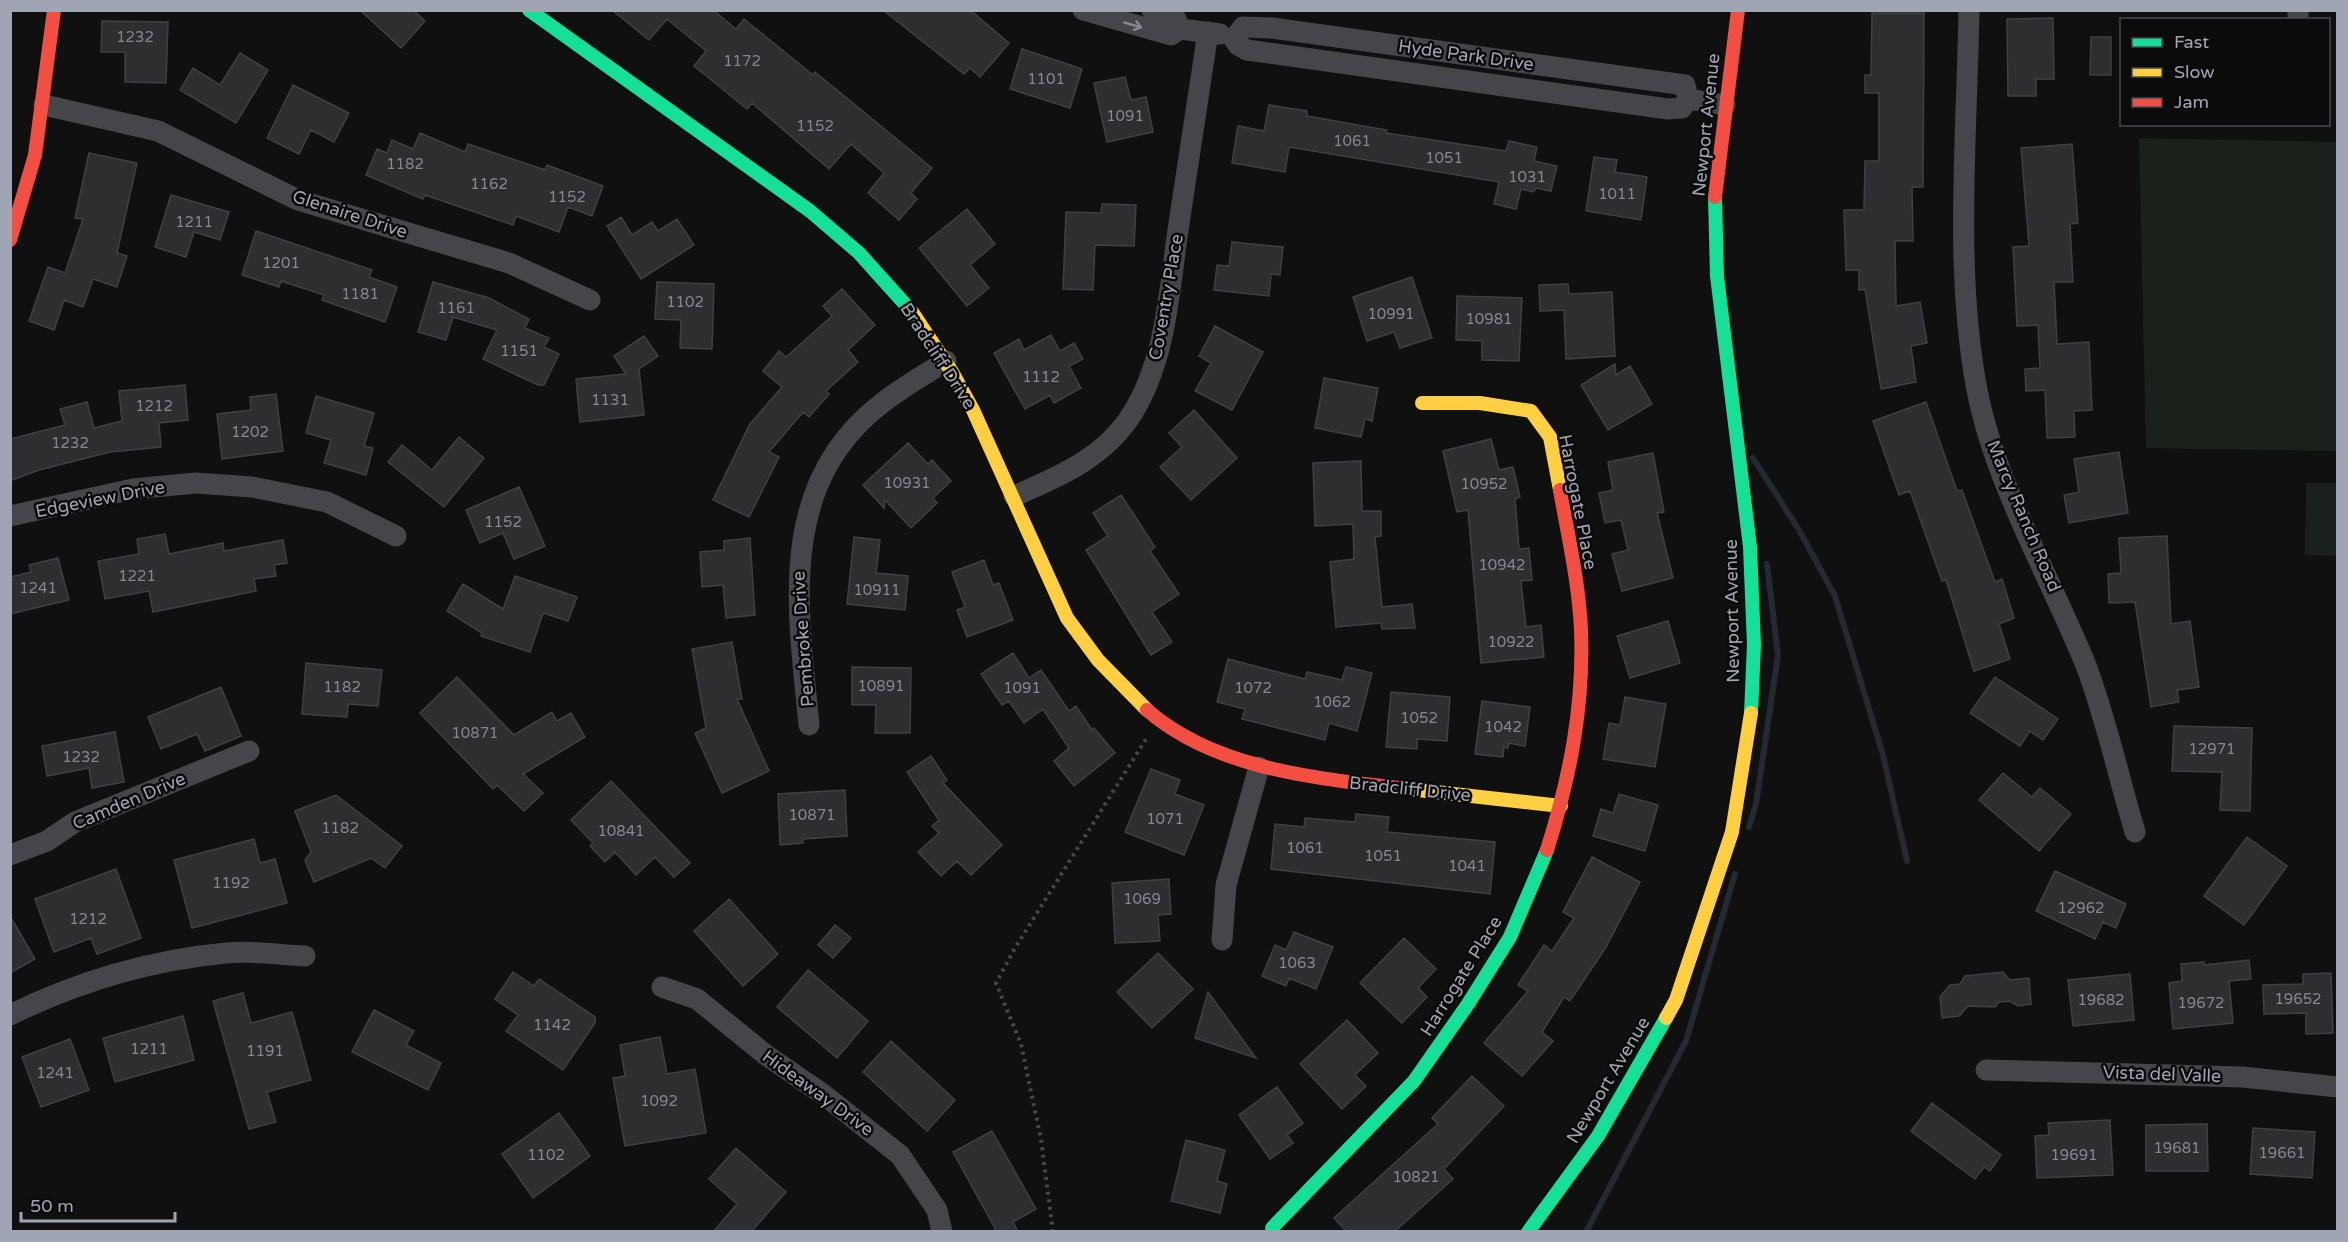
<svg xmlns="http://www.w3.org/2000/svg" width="2348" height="1242" font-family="'Varela Round',sans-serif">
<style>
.green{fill:#1a211b}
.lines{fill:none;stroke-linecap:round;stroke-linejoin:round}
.stream{stroke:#242a32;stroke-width:6}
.building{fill:#2e2e30;stroke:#3f4045;stroke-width:1.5}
.path{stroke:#46474b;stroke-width:4;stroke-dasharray:3 4.5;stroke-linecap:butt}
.street{stroke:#454649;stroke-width:21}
.fast{stroke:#16e098;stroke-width:14}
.slow{stroke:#ffcf43;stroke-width:14}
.jam{stroke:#f24e42;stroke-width:14}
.oneway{stroke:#858893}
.labels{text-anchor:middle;stroke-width:5;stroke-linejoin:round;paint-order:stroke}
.number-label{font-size:15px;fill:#848792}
.street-label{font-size:18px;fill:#a0a5b3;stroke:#0b0b0c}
</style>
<rect width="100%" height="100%" fill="#101011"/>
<!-- green -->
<path class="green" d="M 2139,138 L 2337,142 L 2337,451 L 2146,448 Z
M 2306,483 L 2337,483 L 2337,556 L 2305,555 Z"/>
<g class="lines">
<!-- stream -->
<path class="stream" d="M 1753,458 L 1799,530 L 1835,596 L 1883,755 L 1907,861
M 1749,827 L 1756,804 L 1778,655 L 1767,564
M 1586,1232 L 1686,1041 L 1735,874"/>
</g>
<!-- building -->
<path class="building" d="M 360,10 L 413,10 L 425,21 L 401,48 Z
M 612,10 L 713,10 L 736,29 L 744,19 L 813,75 L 815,72 L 932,168 L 911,193 L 917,199 L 899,220 L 868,193 L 884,173 L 851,144 L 829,169 L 752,103 L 747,109 L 694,66 L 706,51 L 667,19 L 649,40 Z
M 883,10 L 970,10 L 1009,43 L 980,77 L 970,68 L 964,74 Z
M 1872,13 L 1924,13 L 1923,187 L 1912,187 L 1913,241 L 1895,241 L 1896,306 L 1920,302 L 1927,343 L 1911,346 L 1916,382 L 1881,389 L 1865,289 L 1859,290 L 1859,270 L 1846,270 L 1844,210 L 1864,210 L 1865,161 L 1879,161 L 1879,93 L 1865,93 L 1865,75 L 1871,75 Z
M 2053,18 L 2054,79 L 2036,79 L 2036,96 L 2008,96 L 2007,19 Z
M 102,21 L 168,22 L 166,83 L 125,82 L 125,52 L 101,52 Z
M 2091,37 L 2111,37 L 2111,75 L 2090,75 Z
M 1022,49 L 1082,69 L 1070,108 L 1010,89 Z
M 240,53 L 268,70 L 236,123 L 180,90 L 193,68 L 220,85 Z
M 1125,77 L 1131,100 L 1146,97 L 1153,132 L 1107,142 L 1094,83 Z
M 293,85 L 349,113 L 334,142 L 311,130 L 299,154 L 267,138 Z
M 1269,105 L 1307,111 L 1307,116 L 1387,130 L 1386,133 L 1506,151 L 1509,141 L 1537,147 L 1534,161 L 1557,166 L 1551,191 L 1536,188 L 1533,192 L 1521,189 L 1516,209 L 1494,204 L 1499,182 L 1289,147 L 1285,172 L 1232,163 L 1238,126 L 1264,131 Z
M 420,133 L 465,152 L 468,144 L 545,170 L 547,165 L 603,186 L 592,216 L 568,207 L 559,232 L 516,216 L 513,225 L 425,195 L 423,199 L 366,175 L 377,149 L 387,153 L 392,140 L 413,149 Z
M 2072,144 L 2078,223 L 2070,224 L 2073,282 L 2054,282 L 2057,344 L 2089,342 L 2092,410 L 2074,411 L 2075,437 L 2047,438 L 2045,390 L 2026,391 L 2025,369 L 2040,368 L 2038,325 L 2017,326 L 2013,247 L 2029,246 L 2021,148 Z
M 89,153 L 137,163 L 117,253 L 127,256 L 117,287 L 93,279 L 83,307 L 64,300 L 54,330 L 29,321 L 48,267 L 65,273 L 83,219 L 75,218 Z
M 1594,157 L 1617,160 L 1615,172 L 1647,177 L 1641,220 L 1586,211 Z
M 171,195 L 229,212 L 220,240 L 194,232 L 186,257 L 155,247 Z
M 1102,204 L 1136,205 L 1134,246 L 1095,245 L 1093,290 L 1063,289 L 1066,212 L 1101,213 Z
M 967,209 L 995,244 L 970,265 L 989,288 L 967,306 L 919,248 Z
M 621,217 L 632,235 L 652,222 L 658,231 L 677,219 L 694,245 L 641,279 L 607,226 Z
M 256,231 L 372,270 L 369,277 L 397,287 L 385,322 L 322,300 L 324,295 L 281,281 L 279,287 L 242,275 Z
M 1232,242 L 1283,247 L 1280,275 L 1271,274 L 1269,296 L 1214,290 L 1217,265 L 1229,266 Z
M 1412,277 L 1432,338 L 1400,348 L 1394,332 L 1367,341 L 1353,297 Z
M 433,282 L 489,298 L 529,319 L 525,328 L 549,338 L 544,347 L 559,354 L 544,385 L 538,385 L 483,359 L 497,330 L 453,317 L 446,340 L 418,332 Z
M 657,282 L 714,284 L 712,349 L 680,348 L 681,320 L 655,319 Z
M 1568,284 L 1569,294 L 1612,292 L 1615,356 L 1566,359 L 1564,310 L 1540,311 L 1539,285 Z
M 842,289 L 875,325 L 848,350 L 858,362 L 826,391 L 829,394 L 809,417 L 803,412 L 769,452 L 779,457 L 749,517 L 713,500 L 750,424 L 782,387 L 763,371 L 779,351 L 786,357 L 832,316 L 823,306 Z
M 1457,296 L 1522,298 L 1519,361 L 1482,360 L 1482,341 L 1456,340 Z
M 1215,326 L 1263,352 L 1232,410 L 1195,391 L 1211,363 L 1199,356 Z
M 1051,335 L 1060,351 L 1074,343 L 1083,359 L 1069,366 L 1081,388 L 1054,403 L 1050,395 L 1025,409 L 994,353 L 1019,339 L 1024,350 Z
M 644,336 L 658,356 L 639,369 L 644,415 L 580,422 L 576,379 L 626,374 L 614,356 Z
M 1615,364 L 1616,375 L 1630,366 L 1652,404 L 1608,430 L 1581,385 Z
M 1324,378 L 1378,388 L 1372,421 L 1365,419 L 1361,437 L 1315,428 Z
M 185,385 L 188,420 L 159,423 L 161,447 L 110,452 L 39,470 L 10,481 L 10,439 L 65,425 L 60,409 L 87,402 L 94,428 L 122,421 L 119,391 Z
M 276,394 L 283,451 L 222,459 L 217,414 L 251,410 L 250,397 Z
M 316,396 L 374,413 L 364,446 L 373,448 L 366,475 L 324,463 L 331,440 L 306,433 Z
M 1926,402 L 1957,491 L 1962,490 L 1995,582 L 2002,579 L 2014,618 L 1999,624 L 2010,659 L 1974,671 L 1946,580 L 1942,581 L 1910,491 L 1899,495 L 1873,421 Z
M 1194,410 L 1237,458 L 1191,500 L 1160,467 L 1182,447 L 1169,433 Z
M 459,437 L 484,458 L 444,507 L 388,462 L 402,445 L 432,470 Z
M 1491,439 L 1499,470 L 1513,467 L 1520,497 L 1515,499 L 1519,549 L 1529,548 L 1532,580 L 1521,581 L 1526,627 L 1541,625 L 1544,657 L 1481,663 L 1468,510 L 1457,512 L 1443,451 Z
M 908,443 L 928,464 L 932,460 L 951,481 L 933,498 L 937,503 L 911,528 L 885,500 L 884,508 L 863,485 Z
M 2119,452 L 2128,513 L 2069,523 L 2064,495 L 2079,492 L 2074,459 Z
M 1653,453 L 1664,512 L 1657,513 L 1673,578 L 1622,591 L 1612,554 L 1628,550 L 1621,520 L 1605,523 L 1599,493 L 1613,490 L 1608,462 Z
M 1361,461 L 1362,511 L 1381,511 L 1381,536 L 1375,537 L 1382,607 L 1412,604 L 1415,628 L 1382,629 L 1381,623 L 1336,627 L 1330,562 L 1354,559 L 1353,524 L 1315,526 L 1313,463 Z
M 519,487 L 545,546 L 514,559 L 503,533 L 480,543 L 466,510 Z
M 1121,495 L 1155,547 L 1150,551 L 1179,594 L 1152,612 L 1172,642 L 1151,655 L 1086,550 L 1108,536 L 1093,513 Z
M 165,534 L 169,554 L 223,543 L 224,551 L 283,540 L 287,563 L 274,565 L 276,576 L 254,579 L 256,591 L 178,607 L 153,612 L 149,591 L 105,599 L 98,561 L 139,554 L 137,539 Z
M 2167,536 L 2171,624 L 2190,621 L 2199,687 L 2177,690 L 2179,702 L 2151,707 L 2135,602 L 2109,603 L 2108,574 L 2121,573 L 2119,538 Z
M 854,537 L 880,540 L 876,573 L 908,576 L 905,610 L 847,604 Z
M 750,538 L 755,615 L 726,618 L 723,585 L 702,587 L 700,552 L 724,550 L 724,541 Z
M 58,558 L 69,600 L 10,614 L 10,577 L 31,572 L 29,565 Z
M 984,560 L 993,585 L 999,583 L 1013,620 L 967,637 L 957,610 L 965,607 L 952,572 Z
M 515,576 L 577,597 L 568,621 L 543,613 L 530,652 L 481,636 L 482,633 L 447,611 L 463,584 L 503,609 Z
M 1668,621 L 1680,663 L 1630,678 L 1617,636 Z
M 732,642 L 742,699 L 737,699 L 769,771 L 722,793 L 695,733 L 706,728 L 692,649 Z
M 1013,653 L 1029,678 L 1041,670 L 1069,711 L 1076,706 L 1092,730 L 1094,728 L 1115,753 L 1074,786 L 1054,761 L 1069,748 L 1043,709 L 1024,723 L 1009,701 L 1002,705 L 981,674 Z
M 1228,659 L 1305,679 L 1307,672 L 1342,680 L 1346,667 L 1372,673 L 1357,731 L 1329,723 L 1325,740 L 1242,719 L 1245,709 L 1217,702 Z
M 306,663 L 382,670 L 378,706 L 348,704 L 347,717 L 302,714 Z
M 852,667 L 911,668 L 910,733 L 875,733 L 876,705 L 852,705 Z
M 457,677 L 514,735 L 552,712 L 557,721 L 571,713 L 585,737 L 523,774 L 543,793 L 524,811 L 497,785 L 493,789 L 420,713 Z
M 1995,677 L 2058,719 L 2043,740 L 2030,731 L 2020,746 L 1970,713 Z
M 221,687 L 241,736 L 205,751 L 197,734 L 161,749 L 148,717 Z
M 1391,692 L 1450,697 L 1447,741 L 1417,739 L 1417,749 L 1386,747 Z
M 1625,697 L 1666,704 L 1655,767 L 1603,759 L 1609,723 L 1620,725 Z
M 1482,701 L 1530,707 L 1525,746 L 1509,743 L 1508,748 L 1504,747 L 1503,757 L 1475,754 Z
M 2174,726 L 2252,728 L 2250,811 L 2220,810 L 2222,772 L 2172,771 Z
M 115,732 L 124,782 L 92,788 L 89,768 L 47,776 L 42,746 Z
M 931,756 L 947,780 L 943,783 L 1002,845 L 971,875 L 957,861 L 941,876 L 918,852 L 939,833 L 932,826 L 939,820 L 907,772 Z
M 1151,769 L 1180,780 L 1175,794 L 1204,805 L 1184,855 L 1125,832 Z
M 2003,773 L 2032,797 L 2040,788 L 2071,814 L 2039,851 L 1979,800 Z
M 611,781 L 690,863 L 674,877 L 655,857 L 636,875 L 615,852 L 605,862 L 590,846 L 593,843 L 571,820 Z
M 845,790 L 847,836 L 803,839 L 803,843 L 780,845 L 778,794 Z
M 1619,794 L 1658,805 L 1645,851 L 1593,836 L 1601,809 L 1613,813 Z
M 336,795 L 402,846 L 385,868 L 371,858 L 314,882 L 305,860 L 311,852 L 295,811 Z
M 1356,814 L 1389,817 L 1387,832 L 1495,842 L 1490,894 L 1271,869 L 1275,824 L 1304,827 L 1305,818 L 1355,822 Z
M 2247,837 L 2287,866 L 2244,925 L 2204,896 Z
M 254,839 L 260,863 L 275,859 L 287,903 L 192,928 L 174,860 Z
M 1592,857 L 1640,882 L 1606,947 L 1570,1001 L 1564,997 L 1542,1032 L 1553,1041 L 1522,1076 L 1484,1043 L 1528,991 L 1518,985 L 1544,945 L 1552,951 L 1574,918 L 1563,912 Z
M 116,869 L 141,938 L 97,954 L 91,938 L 54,952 L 35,899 Z
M 2055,871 L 2126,904 L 2116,928 L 2103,922 L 2095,939 L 2036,911 Z
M 1169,879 L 1171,914 L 1158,915 L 1160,941 L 1115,943 L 1112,883 Z
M 729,899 L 778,954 L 743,986 L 694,931 Z
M 10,916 L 35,959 L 10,973 Z
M 835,925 L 851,938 L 833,958 L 818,945 Z
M 1294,932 L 1333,947 L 1316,989 L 1289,978 L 1286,986 L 1262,976 L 1275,945 L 1286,950 Z
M 1404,938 L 1436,969 L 1418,988 L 1427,997 L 1402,1023 L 1360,983 Z
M 1158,953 L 1193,989 L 1152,1028 L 1117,992 Z
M 2249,960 L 2251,979 L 2229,981 L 2233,1023 L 2173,1029 L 2169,983 L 2182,981 L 2181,964 L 2204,962 L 2204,965 Z
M 808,970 L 868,1021 L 837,1058 L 777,1007 Z
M 513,972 L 534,986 L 539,979 L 595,1017 L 595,1023 L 563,1070 L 506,1031 L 518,1015 L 495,999 Z
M 2003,972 L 2010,980 L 2029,978 L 2031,1004 L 2018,1006 L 2010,1001 L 1999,1002 L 1995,1007 L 1968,1006 L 1959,1016 L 1942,1018 L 1940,997 L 1950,985 L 1960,984 L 1965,976 Z
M 2331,973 L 2333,1033 L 2306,1034 L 2306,1013 L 2264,1014 L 2263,985 L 2303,984 L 2303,974 Z
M 2130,974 L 2134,1020 L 2073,1026 L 2068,980 Z
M 1208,992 L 1256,1058 L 1195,1038 Z
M 243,993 L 251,1023 L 292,1012 L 311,1080 L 267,1092 L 276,1122 L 249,1129 L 213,1001 Z
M 374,1010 L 414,1031 L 406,1045 L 441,1063 L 428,1090 L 352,1052 Z
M 183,1016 L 194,1060 L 115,1082 L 103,1038 Z
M 1347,1020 L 1378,1053 L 1355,1075 L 1366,1086 L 1342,1109 L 1300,1064 Z
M 660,1037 L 667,1074 L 695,1069 L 706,1133 L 625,1146 L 613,1078 L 625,1076 L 620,1045 Z
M 70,1039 L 89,1090 L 41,1107 L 22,1057 Z
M 891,1041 L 955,1100 L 927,1131 L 863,1072 Z
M 1472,1076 L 1504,1106 L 1444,1169 L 1453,1179 L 1394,1232 L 1347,1232 L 1334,1218 L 1438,1124 L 1432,1118 Z
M 1277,1087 L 1303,1123 L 1287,1135 L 1293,1143 L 1270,1159 L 1239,1115 Z
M 1932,1103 L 2001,1155 L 1990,1171 L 1984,1167 L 1975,1179 L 1911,1131 Z
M 559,1113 L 590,1156 L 533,1198 L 502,1154 Z
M 2110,1120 L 2113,1175 L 2037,1178 L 2035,1136 L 2049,1135 L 2048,1123 Z
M 2207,1124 L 2208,1171 L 2146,1171 L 2146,1125 Z
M 2253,1128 L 2315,1132 L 2312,1178 L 2250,1174 Z
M 992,1131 L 1036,1209 L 1013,1222 L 1018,1232 L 997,1232 L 953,1152 Z
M 1186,1140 L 1225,1150 L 1217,1181 L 1227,1184 L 1220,1213 L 1171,1201 Z
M 736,1148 L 786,1192 L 751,1232 L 713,1232 L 737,1204 L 709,1179 Z"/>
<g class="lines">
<!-- path -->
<path class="path" d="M 1053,1232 L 1041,1139 L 1021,1044 L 996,983 L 1015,948 L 1146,739"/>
<!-- street -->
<path class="street" d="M 1083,10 L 1171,35 L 1180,29 L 1220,34
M 1152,10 L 1176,19 L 1180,29
M 1969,10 C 1967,134 1954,269 1977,390 C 1995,483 2049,575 2085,663 C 2105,714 2119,779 2135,832
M 2298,20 L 2298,10
M 1243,27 L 1272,28 L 1685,85 L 1688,99 L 1682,108 L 1668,109 L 1247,50 L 1238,45 L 1234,39 Z
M 1688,99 L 1725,105
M 44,105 L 158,131 L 298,200 L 509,263 L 590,300
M 1014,496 C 1059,477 1105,457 1132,414 C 1166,359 1169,293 1178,230 C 1188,164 1198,98 1208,32
M 10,516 L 133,489 L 196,483 L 252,487 L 327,502 L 396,536
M 809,725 C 798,610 776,485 881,404 C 901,388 924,375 946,361
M 10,855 L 47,841 L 75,822 L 249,751
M 1222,940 L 1226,885 L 1259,767
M 662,987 L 697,999 L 766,1055 L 824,1095 L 900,1155 L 937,1210 L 942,1232
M 10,1015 C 77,982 152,960 226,953 C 252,950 279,955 305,956
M 1986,1070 L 2242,1077 L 2338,1087"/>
<!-- fast -->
<path class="fast" d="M 529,10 L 810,211 L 859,253 L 912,312
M 1715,197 L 1717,276 L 1750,547 L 1754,645 L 1751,713
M 1272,1228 L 1414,1081 L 1468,1004 L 1510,937 L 1547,850
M 1528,1232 L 1598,1136 L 1666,1018"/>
<!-- slow -->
<path class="slow" d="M 912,312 L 952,372 L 973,410 L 1067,618 L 1098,660 L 1147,710
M 1422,403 L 1480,403 L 1531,411 L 1550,437 L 1560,490
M 1400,788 L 1561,806
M 1666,1018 L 1676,1000 L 1732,832 L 1751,713"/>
<!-- jam -->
<path class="jam" d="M 1715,197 L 1738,10
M 10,240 L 35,155 L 54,10
M 1147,710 C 1215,769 1314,778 1400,788
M 1547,850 C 1570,777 1584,706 1581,630 C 1579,583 1568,536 1560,490"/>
</g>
<!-- one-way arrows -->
<defs><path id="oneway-shaft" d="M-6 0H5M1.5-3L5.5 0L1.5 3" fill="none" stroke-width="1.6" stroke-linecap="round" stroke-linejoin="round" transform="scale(1.5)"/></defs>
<use class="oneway" href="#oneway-shaft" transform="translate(1133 25) rotate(16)"/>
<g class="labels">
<!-- number labels -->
<g class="number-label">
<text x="135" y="42">1232</text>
<text x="742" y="66">1172</text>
<text x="1046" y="84">1101</text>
<text x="1125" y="121">1091</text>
<text x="815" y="131">1152</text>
<text x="1352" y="146">1061</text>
<text x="1444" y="163">1051</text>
<text x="405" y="169">1182</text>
<text x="1527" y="182">1031</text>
<text x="489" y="189">1162</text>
<text x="1617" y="199">1011</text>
<text x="567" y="202">1152</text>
<text x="194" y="227">1211</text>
<text x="281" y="268">1201</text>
<text x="360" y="299">1181</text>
<text x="685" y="307">1102</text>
<text x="456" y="313">1161</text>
<text x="1391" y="319">10991</text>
<text x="1489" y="324">10981</text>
<text x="519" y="356">1151</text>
<text x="1041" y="382">1112</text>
<text x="610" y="405">1131</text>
<text x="154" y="411">1212</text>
<text x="250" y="437">1202</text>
<text x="70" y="448">1232</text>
<text x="907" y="488">10931</text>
<text x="1484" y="489">10952</text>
<text x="503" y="527">1152</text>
<text x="1502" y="570">10942</text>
<text x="137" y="581">1221</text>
<text x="38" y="593">1241</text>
<text x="877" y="595">10911</text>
<text x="1511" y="647">10922</text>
<text x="881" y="691">10891</text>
<text x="342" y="692">1182</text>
<text x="1022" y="693">1091</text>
<text x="1253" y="693">1072</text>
<text x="1332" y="707">1062</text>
<text x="1419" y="723">1052</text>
<text x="1503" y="732">1042</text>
<text x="475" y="738">10871</text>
<text x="2212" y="754">12971</text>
<text x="81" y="762">1232</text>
<text x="812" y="820">10871</text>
<text x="1165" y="824">1071</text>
<text x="340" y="833">1182</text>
<text x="621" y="836">10841</text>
<text x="1305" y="853">1061</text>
<text x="1383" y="861">1051</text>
<text x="1467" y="871">1041</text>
<text x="231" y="888">1192</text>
<text x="1142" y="904">1069</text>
<text x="2081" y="913">12962</text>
<text x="88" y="924">1212</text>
<text x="1297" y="968">1063</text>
<text x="2298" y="1004">19652</text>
<text x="2101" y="1005">19682</text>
<text x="2201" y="1008">19672</text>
<text x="552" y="1030">1142</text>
<text x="149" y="1054">1211</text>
<text x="265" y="1056">1191</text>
<text x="55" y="1078">1241</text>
<text x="659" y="1106">1092</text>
<text x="2177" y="1153">19681</text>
<text x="2282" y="1158">19661</text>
<text x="546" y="1160">1102</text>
<text x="2074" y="1160">19691</text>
<text x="1416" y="1182">10821</text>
</g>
<!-- street labels -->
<g class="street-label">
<text transform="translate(1466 55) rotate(8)" y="6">Hyde Park Drive</text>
<text transform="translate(1706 125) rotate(-84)" y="6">Newport Avenue</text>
<text transform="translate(350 214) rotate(18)" y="6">Glenaire Drive</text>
<text transform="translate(1166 297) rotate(-80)" y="6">Coventry Place</text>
<text transform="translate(938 356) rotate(57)" y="6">Bradcliff Drive</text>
<text transform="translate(100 499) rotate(-11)" y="6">Edgeview Drive</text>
<text transform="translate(1578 502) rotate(79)" y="6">Harrogate Place</text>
<text transform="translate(2024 516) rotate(67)" y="6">Marcy Ranch Road</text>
<text transform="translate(1732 611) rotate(-91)" y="6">Newport Avenue</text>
<text transform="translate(803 639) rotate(-94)" y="6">Pembroke Drive</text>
<text transform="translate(1410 789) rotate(6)" y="6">Bradcliff Drive</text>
<text transform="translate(129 801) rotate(-23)" y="6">Camden Drive</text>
<text transform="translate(1461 976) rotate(-58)" y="6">Harrogate Place</text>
<text transform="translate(2162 1074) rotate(2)" y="6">Vista del Valle</text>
<text transform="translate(1608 1080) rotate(-59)" y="6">Newport Avenue</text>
<text transform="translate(818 1093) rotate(36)" y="6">Hideaway Drive</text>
</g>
</g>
<!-- border -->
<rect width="2348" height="1242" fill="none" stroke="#a0a5b3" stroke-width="24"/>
<!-- legend -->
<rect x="2120" y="18" width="210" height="108" fill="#0b0b0c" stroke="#47494f" stroke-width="1.5"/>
<rect x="2132" y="38" width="30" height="9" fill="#16e098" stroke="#47494f" stroke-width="1.5"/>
<text x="2174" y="48" font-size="18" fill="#a0a5b3">Fast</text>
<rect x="2132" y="68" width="30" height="9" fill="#ffcf43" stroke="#47494f" stroke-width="1.5"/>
<text x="2174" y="78" font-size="18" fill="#a0a5b3">Slow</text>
<rect x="2132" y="98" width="30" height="9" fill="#f24e42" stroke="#47494f" stroke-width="1.5"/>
<text x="2174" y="108" font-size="18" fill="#a0a5b3">Jam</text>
<!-- scale -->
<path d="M21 1212v9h154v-9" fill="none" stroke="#a0a5b3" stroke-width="3"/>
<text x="30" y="1212" font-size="18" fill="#a0a5b3" stroke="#0b0b0c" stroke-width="4.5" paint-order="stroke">50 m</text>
</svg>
